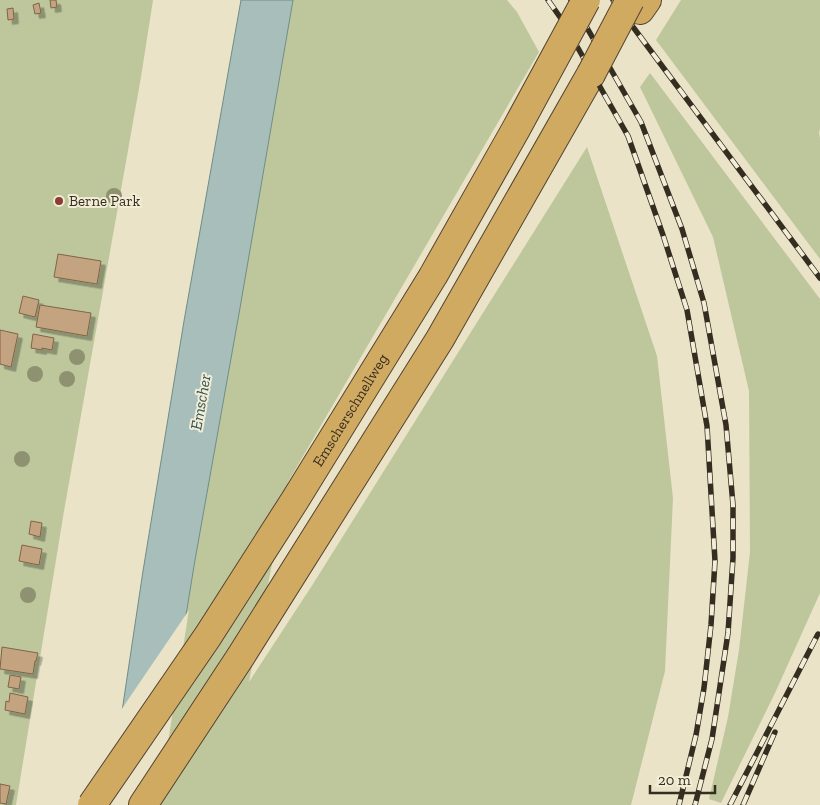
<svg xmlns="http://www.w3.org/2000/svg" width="820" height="805" font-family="'Zilla Slab',serif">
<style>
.green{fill:#bec79c}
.water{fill:#a8beba;stroke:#6f8c87}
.pier{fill:#eae3c7}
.building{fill:#c4a381;stroke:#816347;filter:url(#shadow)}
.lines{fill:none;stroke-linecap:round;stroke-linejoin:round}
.highway-casing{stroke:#534432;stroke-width:30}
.highway{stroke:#d1aa61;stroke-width:28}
.rail-casing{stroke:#362d21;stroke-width:5.5}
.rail{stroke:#f2edd6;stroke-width:4;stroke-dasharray:11;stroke-linecap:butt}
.highway-bridge-casing{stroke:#534432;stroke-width:30;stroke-linecap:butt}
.highway-bridge{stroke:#d1aa61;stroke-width:28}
.tree{fill:#8e9270}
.poi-dot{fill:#8d3c34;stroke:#f2edd6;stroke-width:2}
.labels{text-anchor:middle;stroke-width:4;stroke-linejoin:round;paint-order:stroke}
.poi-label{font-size:15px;fill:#362d21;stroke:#f2edd6;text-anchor:start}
.street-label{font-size:15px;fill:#362d21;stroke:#f2edd6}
.water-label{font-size:16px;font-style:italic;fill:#315354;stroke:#f2edd6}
</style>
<defs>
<filter id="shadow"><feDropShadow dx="4.5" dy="4.5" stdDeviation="0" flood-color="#0004"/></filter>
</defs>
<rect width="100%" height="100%" fill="#eae3c7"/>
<!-- green -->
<path class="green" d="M 0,0 L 153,0 L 141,77 L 64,511 L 16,805 L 0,805 Z
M 293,0 L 507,0 L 517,12 L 539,52 L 288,482 L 249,682 L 313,584 L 587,147 L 657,356 L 673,498 L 665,671 L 631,805 L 155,805 L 195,560 L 240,308 Z
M 681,0 L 820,0 L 820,129 L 819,133 L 820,138 L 820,259 L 656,40 Z
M 650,73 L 820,299 L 820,593 L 775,693 L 721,803 L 709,799 L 728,717 L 739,650 L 750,552 L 749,391 L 713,237 L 640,87 Z"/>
<!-- water -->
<path class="water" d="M 241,0 L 293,0 L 240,308 L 195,560 L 155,805 L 108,805 L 143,571 L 184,321 Z"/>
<!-- pier -->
<path class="pier" d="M 189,610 L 158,805 L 105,805 L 119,713 Z"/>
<!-- building -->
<path class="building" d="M 50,0 L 56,0 L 57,7 L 51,8 Z
M 39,3 L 41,13 L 35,14 L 33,5 Z
M 13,8 L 14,19 L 8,20 L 7,9 Z
M 58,254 L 101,261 L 97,284 L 54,277 Z
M 23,296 L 39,300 L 35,317 L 19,313 Z
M 40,305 L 91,313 L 87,336 L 36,327 Z
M 0,330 L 18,334 L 11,367 L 0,364 Z
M 33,334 L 54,338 L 52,350 L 42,348 L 42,350 L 31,348 Z
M 31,521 L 42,523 L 40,537 L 29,534 Z
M 22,545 L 42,549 L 39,565 L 19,561 Z
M 2,647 L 38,653 L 36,661 L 35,661 L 33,674 L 0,669 Z
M 10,675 L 21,677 L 19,689 L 8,687 Z
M 10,693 L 28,697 L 25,714 L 5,710 L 6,701 L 9,702 Z
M 0,784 L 10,786 L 6,804 L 0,803 Z"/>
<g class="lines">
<defs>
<path id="highway" d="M 640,10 L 647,0
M 143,805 L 241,656 L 440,339 L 591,74"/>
</defs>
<!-- highway casing -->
<use href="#highway" class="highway-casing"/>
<!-- highway -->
<use href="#highway" class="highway"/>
<defs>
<path id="rail" d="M 548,0 L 562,20 L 628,136 L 663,235 L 687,310 L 707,426 L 715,561 L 711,625 L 704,688 L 696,735 L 679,805
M 571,0 L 641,122 L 682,229 L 704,303 L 726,425 L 733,505 L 733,558 L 728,633 L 712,739 L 695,805
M 613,0 L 820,278
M 730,805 L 818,634
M 743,805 L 775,732"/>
</defs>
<!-- rail casing -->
<use href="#rail" class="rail-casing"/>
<!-- rail -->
<use href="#rail" class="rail"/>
<defs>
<g id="highway-bridge">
<path d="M 591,74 L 630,0"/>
<path id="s1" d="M 92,805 L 208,636 L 295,500 L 433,276 L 516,129 L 586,0"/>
</g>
</defs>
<!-- highway-bridge casing -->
<use href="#highway-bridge" class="highway-bridge-casing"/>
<!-- highway-bridge -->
<use href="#highway-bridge" class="highway-bridge"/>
</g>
<!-- trees -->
<g class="tree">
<circle cx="114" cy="196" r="8"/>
<circle cx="77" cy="357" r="8"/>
<circle cx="35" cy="374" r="8"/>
<circle cx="67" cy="379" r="8"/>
<circle cx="22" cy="459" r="8"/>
<circle cx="28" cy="595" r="8"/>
</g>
<!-- markers -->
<circle class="poi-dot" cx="59" cy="201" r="5"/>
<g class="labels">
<!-- poi labels -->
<g class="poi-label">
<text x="69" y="206">Berne Park</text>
</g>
<!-- street labels -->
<g class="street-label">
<text dy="5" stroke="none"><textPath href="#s1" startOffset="472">Emscherschnellweg</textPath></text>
</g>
<!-- water labels -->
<g class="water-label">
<text transform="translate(200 402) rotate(-80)" y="6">Emscher</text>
</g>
</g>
<!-- scale -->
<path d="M650 785v8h65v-8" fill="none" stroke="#362d21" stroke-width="2.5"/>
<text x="658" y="785" font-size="15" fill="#362d21" stroke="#f2edd6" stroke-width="4" paint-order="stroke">20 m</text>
</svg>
